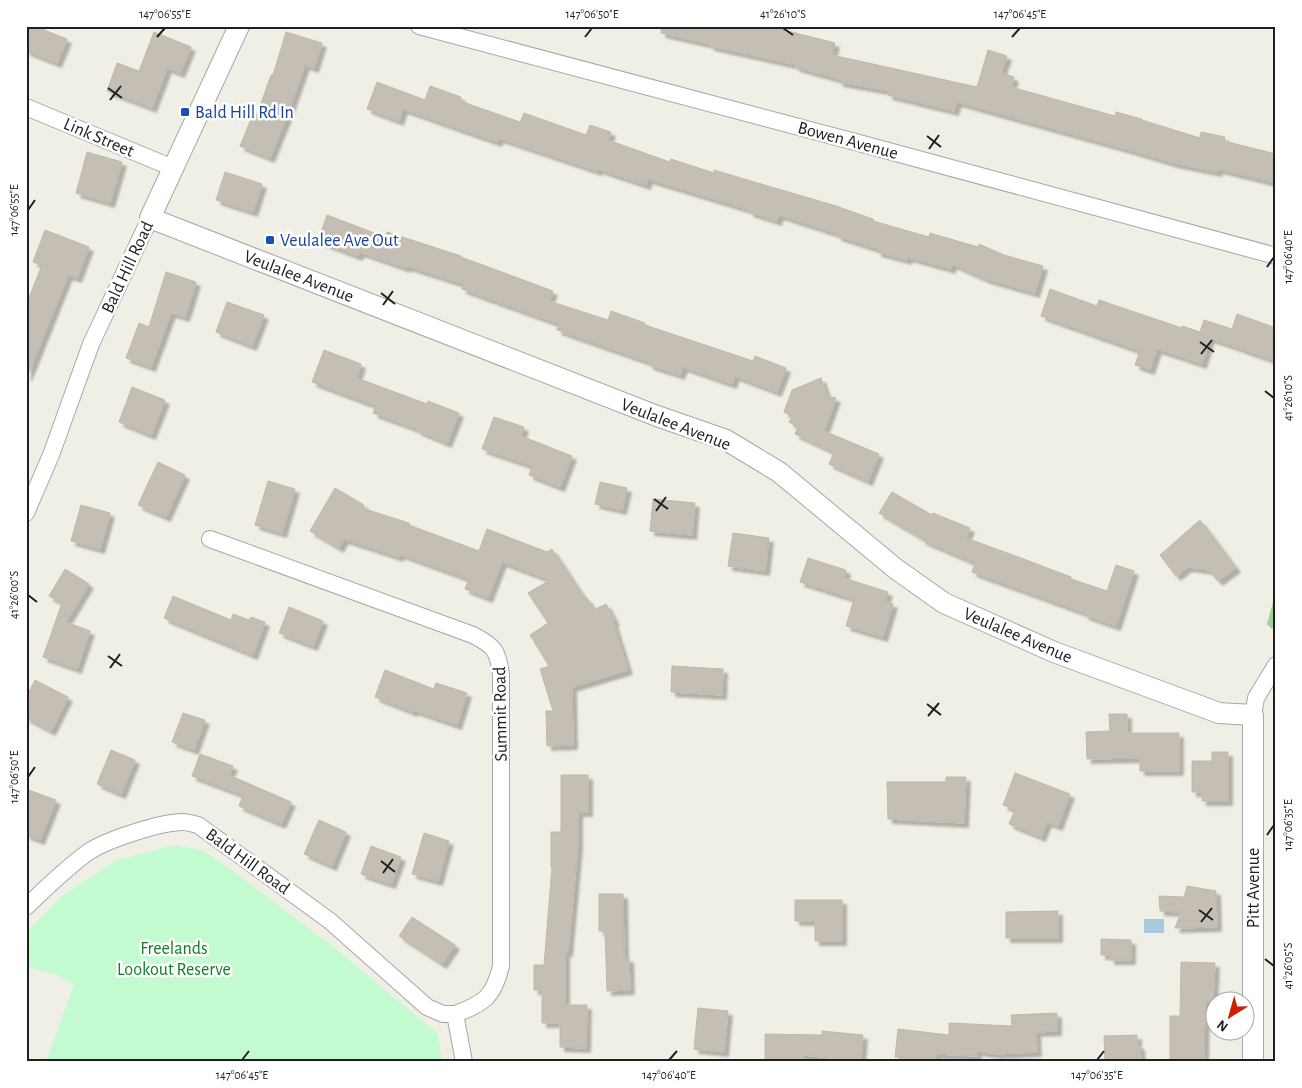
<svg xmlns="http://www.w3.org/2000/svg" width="1302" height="1088" font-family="'Alegreya Sans',sans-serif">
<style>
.forest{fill:#a3d09b}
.park{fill:#c4fad0}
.water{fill:#a7c9de}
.building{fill:#c5beb5;stroke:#c2b8a8;filter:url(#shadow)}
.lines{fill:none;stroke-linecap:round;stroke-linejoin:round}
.minor-casing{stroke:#a7a7a7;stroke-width:18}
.tertiary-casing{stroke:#a7a7a7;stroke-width:22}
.minor{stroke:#fff;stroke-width:16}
.tertiary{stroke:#fff;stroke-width:20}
.ticks{fill:none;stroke:#202020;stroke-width:2}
.transit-dot{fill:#1a4fb4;stroke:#fff;stroke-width:2}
.labels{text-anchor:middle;stroke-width:5;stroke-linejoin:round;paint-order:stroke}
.transit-label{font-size:18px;fill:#164399;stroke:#fff;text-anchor:start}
.street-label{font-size:18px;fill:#202020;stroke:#fff}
.park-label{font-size:18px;fill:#0b8026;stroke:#fff}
.neatline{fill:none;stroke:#202020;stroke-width:2}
.ticks-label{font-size:12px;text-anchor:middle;fill:#202020}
</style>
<defs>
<filter id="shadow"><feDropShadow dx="4.5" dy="4.5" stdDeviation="1" flood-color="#0004"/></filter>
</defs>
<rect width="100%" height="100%" fill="#f0efe6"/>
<!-- forest -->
<path class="forest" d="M 1276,591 L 1276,622 L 1272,629 L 1267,624 Z"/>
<!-- park -->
<path class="park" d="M 175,845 L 204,851 L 237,874 L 336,949 L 438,1034 L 442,1062 L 46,1062 L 74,985 L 57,975 L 26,966 L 26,933 L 62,896 L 117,860 Z"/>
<!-- water -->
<path class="water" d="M 1144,919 L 1164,919 L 1164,933 L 1144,933 Z"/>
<!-- building -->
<path class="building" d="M 26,26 L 34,26 L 67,39 L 57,63 L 26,51 Z
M 662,26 L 785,26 L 784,30 L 835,43 L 832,55 L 977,87 L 988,50 L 1007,56 L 1001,73 L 1014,77 L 1011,87 L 1115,116 L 1116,112 L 1142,119 L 1142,120 L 1200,138 L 1201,132 L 1225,137 L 1224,141 L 1276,154 L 1276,183 L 1218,169 L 1217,172 L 1173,163 L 1133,151 L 957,102 L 954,111 L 888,95 L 889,91 L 839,82 L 839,79 L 795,67 L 796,65 L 710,46 L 710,44 L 661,33 Z
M 154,32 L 191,47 L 180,73 L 167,68 L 152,108 L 107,91 L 117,63 L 139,71 Z
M 286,32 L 322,43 L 314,68 L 305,65 L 287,116 L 270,158 L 240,146 L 251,119 L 255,120 L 271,75 L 273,75 Z
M 377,82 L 425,100 L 430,86 L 461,97 L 460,101 L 520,122 L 524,113 L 586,135 L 590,125 L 611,132 L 608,140 L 670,162 L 671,159 L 714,173 L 714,170 L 758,183 L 836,206 L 873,219 L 873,221 L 929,237 L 930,233 L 978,247 L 979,244 L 1004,255 L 1043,266 L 1035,293 L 986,279 L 952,264 L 951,269 L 908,257 L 907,260 L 877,252 L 878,249 L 837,236 L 838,234 L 779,215 L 777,221 L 749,212 L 750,210 L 648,179 L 646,185 L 598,169 L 597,171 L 499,138 L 497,142 L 403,109 L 399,121 L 367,109 Z
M 87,152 L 122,162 L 110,203 L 76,193 Z
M 225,172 L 262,184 L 253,212 L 216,200 Z
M 327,215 L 385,237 L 387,232 L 461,256 L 461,257 L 553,291 L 549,301 L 608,320 L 611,311 L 645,323 L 645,325 L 753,361 L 755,356 L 786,368 L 777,392 L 735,376 L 732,384 L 683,367 L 680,375 L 649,365 L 649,362 L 557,330 L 559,324 L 462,289 L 463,284 L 407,266 L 406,268 L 360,252 L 358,256 L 318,241 Z
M 45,230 L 89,247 L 77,278 L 68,275 L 27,377 L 26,305 L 42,265 L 33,262 Z
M 166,272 L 196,282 L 185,317 L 171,313 L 151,367 L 126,358 L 139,323 L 149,327 Z
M 1050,289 L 1097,306 L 1099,300 L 1182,328 L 1182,326 L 1200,332 L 1204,320 L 1232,329 L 1237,314 L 1276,328 L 1276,361 L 1210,338 L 1202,364 L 1157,349 L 1150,370 L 1135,365 L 1140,351 L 1041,316 Z
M 227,302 L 264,315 L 252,346 L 216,332 Z
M 324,350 L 361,364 L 357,378 L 427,404 L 428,401 L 459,413 L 447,443 L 416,430 L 417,429 L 373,413 L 376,406 L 312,382 Z
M 821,378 L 827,396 L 836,398 L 824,431 L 879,454 L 868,481 L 829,464 L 834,452 L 795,434 L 798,427 L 789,422 L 793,417 L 784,412 L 792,390 Z
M 132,387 L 165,400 L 151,435 L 119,422 Z
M 494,417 L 524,427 L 521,436 L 572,456 L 560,487 L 529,475 L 532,466 L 482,449 Z
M 158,462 L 185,475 L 166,517 L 138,505 Z
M 268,481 L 295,489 L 282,533 L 255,525 Z
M 600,482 L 627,488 L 622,510 L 595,504 Z
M 335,488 L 364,505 L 362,508 L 409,523 L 409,525 L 479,551 L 487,529 L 547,552 L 552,549 L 585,599 L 587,598 L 594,610 L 606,604 L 615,621 L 613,622 L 628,670 L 572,687 L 573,745 L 547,746 L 546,711 L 553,711 L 540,669 L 549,666 L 530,635 L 548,623 L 528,593 L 550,580 L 502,562 L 488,598 L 465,589 L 469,579 L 400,554 L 399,557 L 344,539 L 339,548 L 310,531 Z
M 892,492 L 932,515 L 933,513 L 970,528 L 966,538 L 1021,558 L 1071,577 L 1071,579 L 1107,591 L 1116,565 L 1134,571 L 1116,626 L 1084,615 L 1085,613 L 972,572 L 975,563 L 922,540 L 922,538 L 879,513 Z
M 653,499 L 695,503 L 692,535 L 650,531 Z
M 81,505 L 110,513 L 100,549 L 71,541 Z
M 1200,520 L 1236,568 L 1218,581 L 1209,570 L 1188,567 L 1176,576 L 1160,555 Z
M 733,533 L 769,538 L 765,571 L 728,566 Z
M 808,558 L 846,570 L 844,578 L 888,592 L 885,601 L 893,604 L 883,637 L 846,626 L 854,599 L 800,582 Z
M 65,569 L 89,584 L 66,622 L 90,631 L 77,669 L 43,657 L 62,603 L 49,596 Z
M 173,596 L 231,620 L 233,614 L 249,620 L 251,617 L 265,622 L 253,655 L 164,618 Z
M 289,607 L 323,621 L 313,646 L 279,633 Z
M 672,666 L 723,669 L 722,695 L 671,692 Z
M 385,670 L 434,689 L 436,683 L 467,693 L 457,725 L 413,710 L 413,712 L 375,697 Z
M 35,680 L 68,697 L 51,731 L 26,718 L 26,698 Z
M 183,713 L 205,720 L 194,750 L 172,742 Z
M 1109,714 L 1127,714 L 1127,733 L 1179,733 L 1179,771 L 1140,771 L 1140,758 L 1087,759 L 1086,732 L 1110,731 Z
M 111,750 L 135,760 L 121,794 L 97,784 Z
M 1212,752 L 1228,752 L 1228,801 L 1202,801 L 1202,792 L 1192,792 L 1192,761 L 1212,761 Z
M 200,754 L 233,766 L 229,775 L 291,802 L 281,824 L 239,806 L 243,795 L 192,776 Z
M 1015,773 L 1070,794 L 1058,826 L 1047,822 L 1041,837 L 1009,824 L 1015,810 L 1003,805 Z
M 561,775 L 588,775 L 588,812 L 578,812 L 578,845 L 568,952 L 565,952 L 565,1005 L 587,1005 L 586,1048 L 560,1047 L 560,1023 L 542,1023 L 542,990 L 534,990 L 534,965 L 544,965 L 552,867 L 551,867 L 551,832 L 561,832 Z
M 946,777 L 966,777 L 964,823 L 888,819 L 887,782 L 946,782 Z
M 26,789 L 56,800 L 40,840 L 26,835 Z
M 319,820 L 346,832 L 332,866 L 304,854 Z
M 424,833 L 449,841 L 438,881 L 412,874 Z
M 371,846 L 401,857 L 391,884 L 361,874 Z
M 1187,886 L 1216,891 L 1217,927 L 1175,928 L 1181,912 L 1160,911 L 1159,896 L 1184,897 Z
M 599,894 L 623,894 L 624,958 L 629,958 L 630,990 L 607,991 L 605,931 L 599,931 Z
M 795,900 L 842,900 L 842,941 L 815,941 L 815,921 L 795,921 Z
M 1058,911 L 1058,938 L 1006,938 L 1006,912 Z
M 412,917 L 455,945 L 442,964 L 399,936 Z
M 1101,939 L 1131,940 L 1131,960 L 1110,960 L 1110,955 L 1101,955 Z
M 1181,962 L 1215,963 L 1213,1001 L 1205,1001 L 1204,1059 L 1170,1059 L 1170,1016 L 1180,1016 Z
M 698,1008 L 728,1011 L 724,1052 L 694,1049 Z
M 1057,1013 L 1057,1031 L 1036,1032 L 1037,1052 L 996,1054 L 977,1051 L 977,1056 L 936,1054 L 935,1061 L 895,1057 L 898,1029 L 949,1035 L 949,1023 L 1012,1026 L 1011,1015 Z
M 822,1031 L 863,1035 L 861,1061 L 803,1055 L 803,1062 L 765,1062 L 765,1034 L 822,1035 Z
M 1137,1035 L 1137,1045 L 1140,1046 L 1141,1062 L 1105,1062 L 1104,1036 Z"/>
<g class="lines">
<defs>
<path id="minor" d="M 419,26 L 859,143 L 1276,256
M 26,107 L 173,168
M 26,513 L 51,455 L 91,344 L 150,218
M 210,539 L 473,635 C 494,646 498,650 501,675 L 501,966 C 494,996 484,1004 455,1014 L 464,1062
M 1253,715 L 1256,698 L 1276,665
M 26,907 C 46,888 65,869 87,853 C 105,840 161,822 183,822 C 188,822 193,824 198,825 L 330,921 L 427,1007 L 443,1014 L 455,1014"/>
<path id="tertiary" d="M 239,26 L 150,218 L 657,416 L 726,440 L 779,472 L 896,569 L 944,603 L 1054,652 L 1219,713 L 1253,715 L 1253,1062"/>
</defs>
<!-- minor casing -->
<use href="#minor" class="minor-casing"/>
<!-- tertiary casing -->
<use href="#tertiary" class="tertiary-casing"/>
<!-- minor -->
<use href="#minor" class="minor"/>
<!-- tertiary -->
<use href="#tertiary" class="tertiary"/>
</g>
<!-- ticks -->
<path class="ticks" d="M 783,28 L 793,35M 157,37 L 165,28M 585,37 L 592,28M 1012,37 L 1020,28M 108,88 L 122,98M 110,100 L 121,86M 927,136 L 941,147M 929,149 L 939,135M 28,210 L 35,200M 1267,267 L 1274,257M 381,293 L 395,304M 383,305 L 393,291M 1200,342 L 1214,352M 1201,354 L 1212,340M 1265,391 L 1274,398M 654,499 L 668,509M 656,511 L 666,497M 28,595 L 37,602M 108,656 L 122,666M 110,668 L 120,654M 927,704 L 941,715M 928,716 L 939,703M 28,777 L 35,767M 1267,835 L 1274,825M 381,861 L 395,872M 383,873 L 393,859M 1199,910 L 1213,920M 1201,922 L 1212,908M 1265,959 L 1274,966M 242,1060 L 249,1051M 669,1060 L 677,1051M 1097,1060 L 1104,1051"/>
<!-- markers -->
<g class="transit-dot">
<rect x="180" y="107" width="10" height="10" rx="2.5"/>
<rect x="265" y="235" width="10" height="10" rx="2.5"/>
</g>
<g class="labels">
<!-- transit labels -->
<g class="transit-label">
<text x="195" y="118">Bald Hill Rd In</text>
<text x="280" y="246">Veulalee Ave Out</text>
</g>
<!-- street labels -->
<g class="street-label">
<text transform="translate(99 137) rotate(23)" y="6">Link Street</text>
<text transform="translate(848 140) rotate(15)" y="6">Bowen Avenue</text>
<text transform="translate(127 267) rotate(-65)" y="6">Bald Hill Road</text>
<text transform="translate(299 276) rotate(21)" y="6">Veulalee Avenue</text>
<text transform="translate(676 424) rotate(21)" y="6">Veulalee Avenue</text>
<text transform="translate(1018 635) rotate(23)" y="6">Veulalee Avenue</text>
<text transform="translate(500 714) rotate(-91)" y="6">Summit Road</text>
<text transform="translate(248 861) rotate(36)" y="6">Bald Hill Road</text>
<text transform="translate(1253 888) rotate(-90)" y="6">Pitt Avenue</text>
</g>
<!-- park labels -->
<g class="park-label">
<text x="174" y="954">Freelands<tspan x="174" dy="21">Lookout Reserve</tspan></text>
</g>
</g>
<!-- border -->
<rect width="1302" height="1088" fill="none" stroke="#ffffff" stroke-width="55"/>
<!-- north arrow -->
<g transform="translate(1230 1016) rotate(217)"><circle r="24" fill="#ffffff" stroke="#a6a6a6"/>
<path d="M0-4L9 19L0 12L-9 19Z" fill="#d01f00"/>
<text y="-8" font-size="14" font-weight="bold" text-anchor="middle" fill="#202020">N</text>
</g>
<rect x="28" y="28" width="1246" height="1032" class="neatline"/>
<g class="ticks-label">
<text x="165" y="18">147°06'55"E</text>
<text x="592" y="18">147°06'50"E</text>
<text x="783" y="18">41°26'10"S</text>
<text x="1020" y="18">147°06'45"E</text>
<text transform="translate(14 210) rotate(-90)" y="4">147°06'55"E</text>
<text transform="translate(1288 257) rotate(-90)" y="4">147°06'40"E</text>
<text transform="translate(1288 398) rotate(-90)" y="4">41°26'10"S</text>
<text transform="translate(14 595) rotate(-90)" y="4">41°26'00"S</text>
<text transform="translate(14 777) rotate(-90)" y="4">147°06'50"E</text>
<text transform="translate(1288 825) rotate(-90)" y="4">147°06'35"E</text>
<text transform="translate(1288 966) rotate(-90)" y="4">41°26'05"S</text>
<text x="242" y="1079">147°06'45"E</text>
<text x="669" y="1079">147°06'40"E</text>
<text x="1097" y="1079">147°06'35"E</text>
</g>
</svg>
